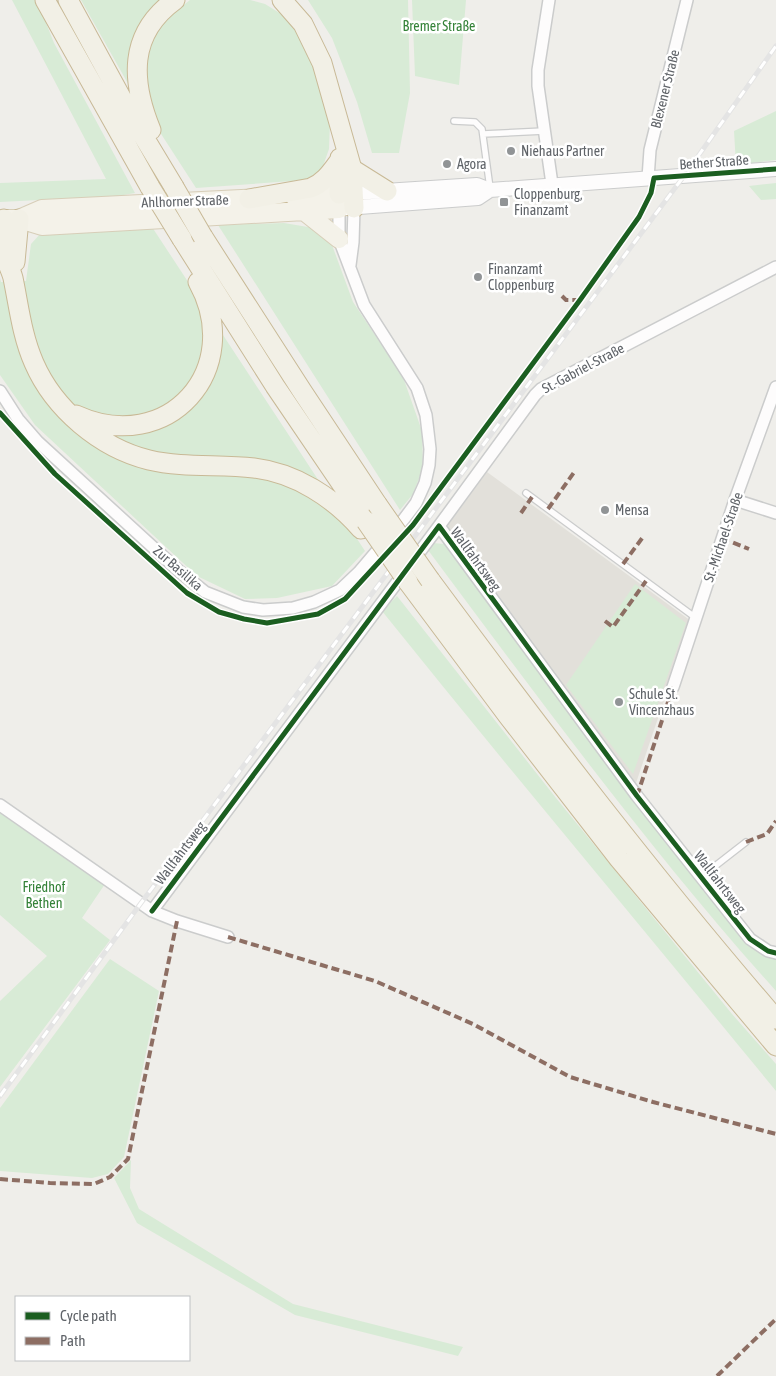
<svg xmlns="http://www.w3.org/2000/svg" width="776" height="1376" font-family="'Asap Condensed',sans-serif">
<style>
.education{fill:#e2e0da}
.green{fill:#d8ebd6}
.lines{fill:none;stroke-linecap:round;stroke-linejoin:round}
.service-casing{stroke:#cbcccc;stroke-width:8}
.minor-casing{stroke:#cbcccc;stroke-width:14}
.tertiary-casing{stroke:#cbcccc;stroke-width:16}
.primary-casing{stroke:#d7ceb8;stroke-width:20}
.trunk-casing{stroke:#c8b996;stroke-width:21}
.service{stroke:#fdfcfc;stroke-width:5.5}
.minor{stroke:#fdfcfc;stroke-width:11}
.tertiary{stroke:#fdfcfc;stroke-width:14}
.primary{stroke:#f4f2e9;stroke-width:18}
.trunk{stroke:#f2f0e6;stroke-width:19}
.rail-casing{stroke:#e4e4e4;stroke-width:5}
.rail{stroke:#fff;stroke-width:3;stroke-dasharray:9;stroke-linecap:butt}
.trunk-bridge-casing{stroke:#c8b996;stroke-width:21;stroke-linecap:butt}
.trunk-bridge{stroke:#f2f0e6;stroke-width:19}
.quiet{stroke:#8d6e63;stroke-width:4;stroke-dasharray:8 4;stroke-linecap:butt}
.cycleway-casing{stroke:#fff;stroke-width:8}
.cycleway{stroke:#1b5e20;stroke-width:5}
.poi-dot{fill:#919496;stroke:#fff;stroke-width:2}
.labels{text-anchor:middle;stroke-width:5;stroke-linejoin:round;paint-order:stroke}
.park-label{font-size:14px;fill:#348238;stroke:#fff}
.street-label{font-size:14px;fill:#5f6368;stroke:#fff}
.poi-label{font-size:14px;fill:#5f6368;stroke:#fff;text-anchor:start}
</style>
<rect width="100%" height="100%" fill="#efeeea"/>
<!-- education -->
<path class="education" d="M 487,472 L 691,621 L 636,783 L 445,529 Z"/>
<!-- green -->
<path class="green" d="M 12,0 L 37,0 L 54,43 L 135,193 L 118,196 L 0,202 L 0,183 L 106,179 Z
M 81,0 L 166,0 L 131,89 Z
M 190,0 L 250,0 L 265,4 L 286,17 L 300,34 L 315,64 L 330,122 L 329,149 L 322,169 L 306,180 L 196,188 L 154,123 L 148,109 L 143,59 L 161,23 Z
M 308,0 L 408,0 L 410,93 L 399,153 L 372,153 L 357,102 L 332,38 Z
M 412,0 L 466,0 L 459,85 L 415,76 Z
M 776,111 L 776,160 L 736,165 L 734,131 Z
M 776,183 L 776,199 L 761,200 L 749,186 Z
M 284,223 L 314,228 L 332,245 L 353,302 L 403,377 L 422,431 L 423,468 L 413,494 L 400,510 L 218,225 Z
M 152,227 L 365,551 L 332,586 L 277,598 L 245,599 L 197,576 L 35,425 L 0,375 L 0,278 L 1,282 L 26,281 L 31,244 L 41,233 Z
M 433,543 L 444,544 L 635,802 L 753,948 L 776,959 L 776,991 C 651,852 540,700 428,550 Z
M 635,584 L 686,623 L 633,774 L 566,685 Z
M 397,596 L 556,798 L 732,1014 L 776,1064 L 776,1091 C 645,931 512,773 382,611 Z
M 0,813 L 105,884 L 82,918 L 110,940 L 0,1087 L 0,1001 L 47,956 L 0,915 Z
M 110,959 L 159,991 L 124,1157 L 108,1174 L 92,1178 L 0,1171 L 0,1108 Z
M 131,1160 L 130,1188 L 139,1209 L 293,1304 L 463,1347 L 458,1356 L 295,1315 L 137,1223 L 114,1178 Z"/>
<g class="lines">
<defs>
<path id="service" d="M 454,121 L 475,122 L 482,129 L 490,188
M 483,134 L 544,131
M 526,493 L 696,618
M 701,877 L 746,842"/>
<path id="minor" d="M 549,0 L 538,70 L 538,86 L 552,184
M 648,178 L 650,150 L 687,0
M 350,265 L 353,242 L 354,208
M 0,391 L 18,419 L 38,442 L 179,571 L 205,592 L 243,607 L 263,610 L 293,608 L 314,602 L 340,590 L 359,572 L 404,519 L 416,503 L 425,483 L 429,465 L 430,449 L 426,415 L 417,388 L 364,305 L 339,239 L 339,202
M 735,500 L 776,513
M 439,526 L 535,395 L 541,389 L 776,267
M 673,687 L 735,500 L 776,387
M 0,805 L 152,911 L 177,921 L 228,937
M 152,911 L 439,526 L 637,796 L 750,939 L 768,951 L 776,953"/>
<path id="tertiary" d="M 354,193 L 477,185 L 490,190 L 776,169
M 346,208 L 478,198 L 490,190"/>
<path id="primary" d="M 294,196 L 353,193
M 305,212 L 339,239
M 6,219 L 19,219 L 42,226 L 339,209
M 19,219 L 42,209 L 263,198"/>
<path id="trunk" d="M 45,0 L 150,187
M 68,0 L 133,119 L 174,187
M 282,0 L 303,24 L 322,63 L 352,169 L 354,208
M 151,130 C 131,81 128,34 175,0
M 352,169 L 387,191
M 339,194 L 340,158
M 249,199 L 311,188 C 325,182 331,172 340,160
M 4,219 C 4,230 4,242 5,253 C 6,262 11,270 13,278 C 19,307 22,336 34,363 C 54,409 100,448 149,460 C 183,468 219,464 254,468 C 296,473 334,498 361,529
M 203,237 L 302,391 L 377,504
M 182,239 L 275,386 L 366,520
M 15,262 L 19,219
M 76,415 C 168,457 246,369 198,282
M 430,580 C 541,730 654,878 776,1019
M 408,582 L 508,716 L 619,859 L 776,1046"/>
</defs>
<!-- service casing -->
<use href="#service" class="service-casing"/>
<!-- minor casing -->
<use href="#minor" class="minor-casing"/>
<!-- tertiary casing -->
<use href="#tertiary" class="tertiary-casing"/>
<!-- primary casing -->
<use href="#primary" class="primary-casing"/>
<!-- trunk casing -->
<use href="#trunk" class="trunk-casing"/>
<!-- service -->
<use href="#service" class="service"/>
<!-- minor -->
<use href="#minor" class="minor"/>
<!-- tertiary -->
<use href="#tertiary" class="tertiary"/>
<!-- primary -->
<use href="#primary" class="primary"/>
<!-- trunk -->
<use href="#trunk" class="trunk"/>
<defs>
<path id="rail" d="M 0,1096 L 141,903 L 684,176 L 776,46"/>
</defs>
<!-- rail casing -->
<use href="#rail" class="rail-casing"/>
<!-- rail -->
<use href="#rail" class="rail"/>
<defs>
<path id="trunk-bridge" d="M 150,187 L 182,239
M 174,187 L 203,237
M 377,504 L 430,580
M 366,521 L 408,582"/>
</defs>
<!-- trunk-bridge casing -->
<use href="#trunk-bridge" class="trunk-bridge-casing"/>
<!-- trunk-bridge -->
<use href="#trunk-bridge" class="trunk-bridge"/>
<!-- quiet -->
<path class="quiet" d="M 562,296 L 566,300 L 580,300
M 548,509 L 575,471
M 521,513 L 532,497
M 722,538 L 749,549
M 623,564 L 643,537
M 605,621 L 613,627 L 646,581
M 637,796 L 673,687
M 746,842 L 767,834 L 776,821
M 228,937 L 375,981 L 473,1024 L 570,1077 L 653,1102 L 776,1134
M 0,1179 L 50,1183 L 94,1184 L 110,1177 L 128,1159 L 177,921
M 717,1376 L 776,1319"/>
<defs>
<path id="cycleway" d="M 0,413 L 55,474 L 187,593 L 219,612 L 244,619 L 267,623 L 318,614 L 345,599 L 413,525 L 580,300 L 639,217 L 651,193 L 654,178 L 776,169
M 152,911 L 439,526 L 637,796 L 750,939 L 768,951 L 776,953"/>
</defs>
<!-- cycleway casing -->
<use href="#cycleway" class="cycleway-casing"/>
<!-- cycleway -->
<use href="#cycleway" class="cycleway"/>
</g>
<!-- markers -->
<g class="poi-dot">
<circle cx="511" cy="151" r="5"/>
<circle cx="447" cy="164" r="5"/>
<rect x="499" y="197" width="10" height="10" rx="2.5"/>
<circle cx="478" cy="277" r="5"/>
<circle cx="605" cy="510" r="5"/>
<circle cx="619" cy="702" r="5"/>
</g>
<g class="labels">
<!-- park labels -->
<g class="park-label">
<text x="439" y="31">Bremer Straße</text>
<text x="44" y="892">Friedhof<tspan x="44" dy="16">Bethen</tspan></text>
</g>
<!-- street labels -->
<g class="street-label">
<text transform="translate(665 89) rotate(-76)" y="5">Blexener Straße</text>
<text transform="translate(714 162) rotate(-4)" y="5">Bether Straße</text>
<text transform="translate(185 201) rotate(-2)" y="5">Ahlhorner Straße</text>
<text transform="translate(583 368) rotate(-28)" y="5">St.-Gabriel-Straße</text>
<text transform="translate(723 537) rotate(-71)" y="5">St.-Michael-Straße</text>
<text transform="translate(476 559) rotate(54)" y="5">Wallfahrtsweg</text>
<text transform="translate(178 568) rotate(41)" y="5">Zur Basilika</text>
<text transform="translate(180 853) rotate(-53)" y="5">Wallfahrtsweg</text>
<text transform="translate(720 882) rotate(52)" y="5">Wallfahrtsweg</text>
</g>
<!-- poi labels -->
<g class="poi-label">
<text x="521" y="156">Niehaus Partner</text>
<text x="457" y="169">Agora</text>
<text x="514" y="199">Cloppenburg,<tspan x="514" dy="16">Finanzamt</tspan></text>
<text x="488" y="274">Finanzamt<tspan x="488" dy="16">Cloppenburg</tspan></text>
<text x="615" y="515">Mensa</text>
<text x="629" y="699">Schule St.<tspan x="629" dy="16">Vincenzhaus</tspan></text>
</g>
</g>
<!-- legend -->
<rect x="15" y="1296" width="175" height="65" fill="#ffffff" stroke="#bfc1c3"/>
<rect x="25" y="1312" width="25" height="8" fill="#1b5e20" stroke="#bfc1c3"/>
<text x="60" y="1321" font-size="15" fill="#5f6368">Cycle path</text>
<rect x="25" y="1337" width="25" height="8" fill="#8d6e63" stroke="#bfc1c3"/>
<text x="60" y="1346" font-size="15" fill="#5f6368">Path</text>
</svg>
